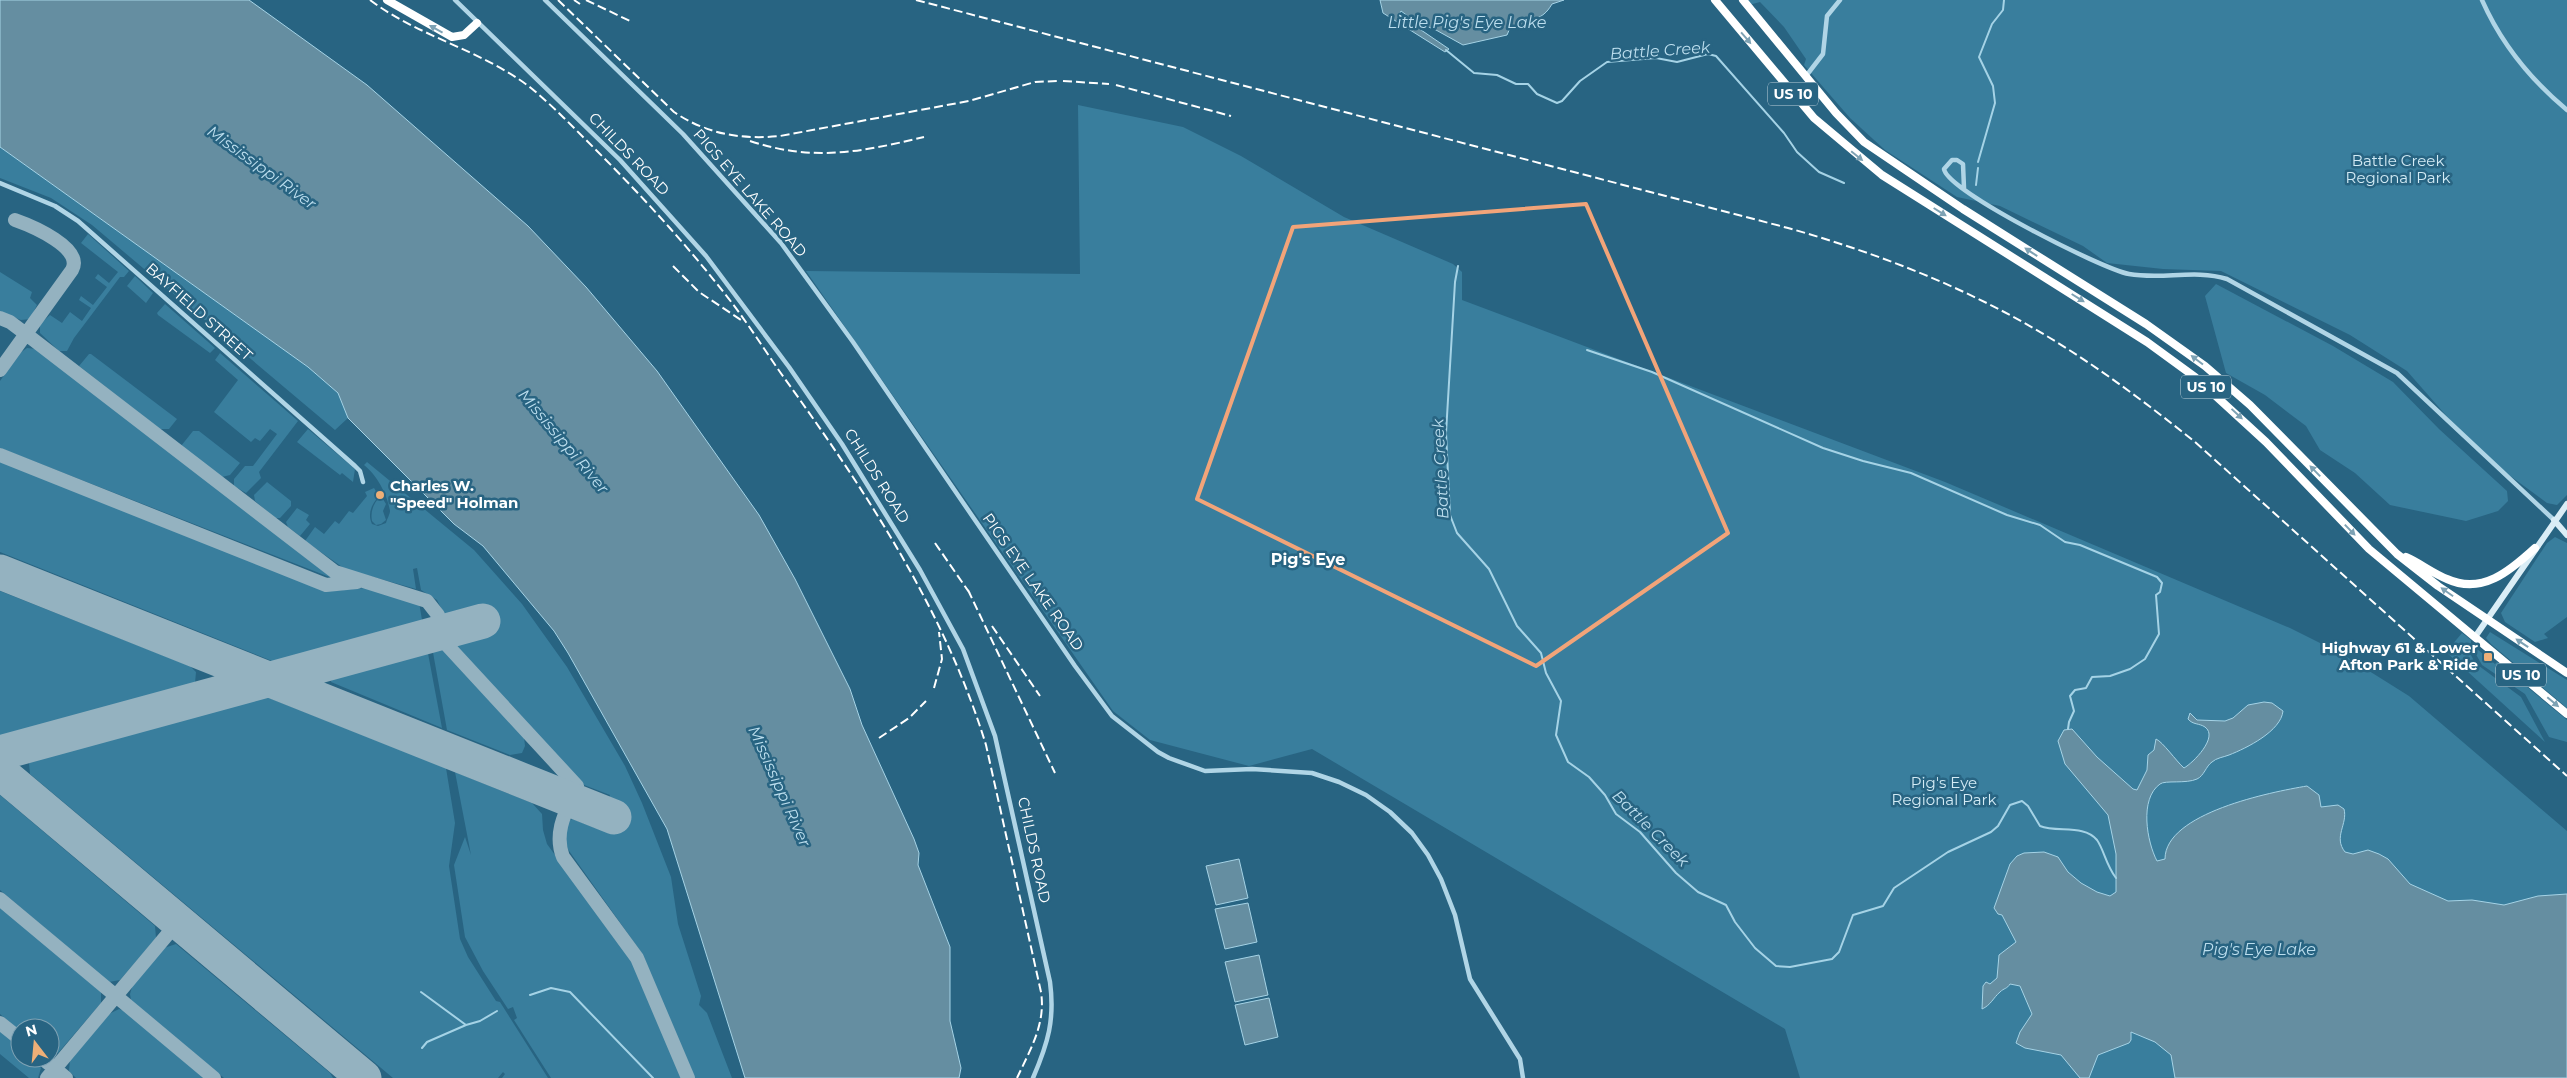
<svg xmlns="http://www.w3.org/2000/svg" width="2567" height="1078" font-family="Montserrat,sans-serif">
<style>
.green{fill:#397e9d}
.water{fill:#658ea1;stroke:#a5d3e6}
.lines{fill:none;stroke-linecap:round;stroke-linejoin:round}
.stream{stroke:#a5d3e6;stroke-width:2}
.taxiway{stroke:#94b2c0;stroke-width:14}
.runway{stroke:#94b2c0;stroke-width:35}
.street{stroke:#b0d5e6;stroke-width:4.5}
.secondary{stroke:#daedf6;stroke-width:6}
.highway{stroke:#fff;stroke-width:8}
.rail{stroke:#fff;stroke-width:2;stroke-dasharray:9 4;stroke-linecap:butt}
.oneway{fill:#7ea2b4}
.marked{fill:none;stroke:#f2a479;stroke-width:4;stroke-linejoin:round}
.poi-dot{fill:#eeaf77;stroke:#286482;stroke-width:2}
.labels{text-anchor:middle;stroke-width:5;stroke-linejoin:round;paint-order:stroke}
.shield{fill:#286482;stroke:#bed0da;stroke-width:1}
.shield-label{font-size:14px;font-weight:bold;fill:#fff}
.street-label{font-size:15px;fill:#fff;stroke:#286482}
.park-label{font-size:15px;fill:#d3ebf5;stroke:#286482}
.poi-label{font-size:15px;font-weight:bold;fill:#fff;stroke:#286482;text-anchor:start}
.water-label{font-size:16px;font-style:italic;fill:#bcdeee;stroke:#286482}
.neighbourhood-label{font-size:16px;font-weight:bold;fill:#fff;stroke:#286482}
</style>
<rect width="100%" height="100%" fill="#286482"/>
<!-- green -->
<path class="green" d="M 1740,0 L 2567,0 L 2567,495 L 2557,505 L 2547,503 L 2479,453 L 2407,371 L 2350,335 L 2221,271 L 2163,269 L 2107,263 L 2083,246 L 2000,206 L 1957,197 L 1885,150 L 1850,118 L 1804,65 L 1806,59 L 1784,27 L 1760,2 L 1745,6 Z
M 1078,105 L 1183,127 L 1241,156 L 1344,217 L 1453,264 L 1462,272 L 1462,300 L 1945,482 L 2290,628 L 2342,654 L 2409,696 L 2567,831 L 2567,1078 L 1800,1078 L 1785,1029 L 1312,749 L 1249,766 L 1150,740 L 1113,711 L 806,271 L 1080,274 Z
M 0,147 L 308,367 L 338,393 L 348,418 L 335,430 L 92,225 L 51,198 L 0,178 Z
M 88,234 L 129,271 L 124,277 L 120,277 L 74,338 L 67,351 L 59,351 L 40,333 L 40,324 L 50,315 L 62,323 L 70,312 L 82,321 L 91,308 L 79,300 L 81,296 L 93,305 L 107,287 L 95,278 L 98,274 L 109,283 L 118,272 L 81,243 Z
M 0,272 L 32,292 L 30,298 L 37,305 L 30,319 L 21,320 L 0,312 Z
M 135,276 L 153,293 L 146,303 L 127,286 Z
M 2216,284 L 2333,346 L 2393,382 L 2439,429 L 2507,491 L 2508,501 L 2498,511 L 2466,521 L 2390,505 L 2355,473 L 2320,450 L 2306,426 L 2265,395 L 2226,373 L 2205,296 Z
M 165,304 L 215,348 L 210,353 L 158,315 L 157,313 Z
M 27,348 L 37,349 L 332,578 L 0,448 L 0,381 L 20,353 Z
M 220,353 L 298,421 L 259,472 L 261,478 L 246,493 L 234,486 L 234,479 L 245,466 L 253,466 L 277,434 L 270,429 L 260,441 L 255,438 L 251,442 L 214,412 L 238,380 L 215,360 Z
M 89,354 L 91,354 L 177,419 L 169,429 L 160,429 L 79,366 Z
M 308,429 L 355,469 L 353,482 L 342,473 L 340,475 L 297,442 Z
M 193,431 L 199,431 L 240,463 L 230,475 L 222,477 L 181,446 Z
M 0,461 L 322,589 L 333,591 L 365,588 L 419,602 L 422,620 L 419,625 L 287,661 L 272,661 L 0,552 Z
M 367,462 L 474,550 L 522,604 L 567,667 L 625,766 L 642,803 L 671,877 L 678,924 L 701,996 L 699,1005 L 707,1013 L 732,1078 L 695,1078 L 641,952 L 567,848 L 565,836 L 569,820 L 573,819 L 595,828 L 602,818 L 613,820 L 617,812 L 607,806 L 610,795 L 584,785 L 452,641 L 487,631 L 480,609 L 446,618 L 437,600 L 421,590 L 417,568 L 413,569 L 416,589 L 345,569 L 305,541 L 315,527 L 324,534 L 335,521 L 339,524 L 349,511 L 353,513 L 367,496 L 365,492 L 374,488 L 379,496 C 372,504 367,513 372,524 L 378,526 L 386,523 C 387,519 390,514 390,511 C 388,496 377,475 364,465 Z
M 267,482 L 291,501 L 291,506 L 280,518 L 275,518 L 255,501 L 254,495 Z
M 381,496 L 386,504 L 383,511 L 386,520 L 381,524 L 376,525 L 372,521 C 370,511 374,502 381,496 Z
M 297,508 L 309,515 L 306,520 L 310,524 L 300,536 L 288,527 L 286,522 Z
M 2555,537 L 2567,543 L 2567,617 L 2544,634 L 2548,638 L 2535,642 L 2505,622 L 2501,613 L 2547,543 Z
M 0,591 L 190,666 L 196,672 L 195,683 L 188,689 L 0,740 Z
M 2490,632 L 2567,680 L 2567,708 L 2491,644 L 2486,638 Z
M 2462,633 L 2471,640 L 2471,655 L 2475,663 L 2521,697 L 2545,742 L 2446,652 Z
M 2477,646 L 2477,649 L 2495,664 L 2497,662 L 2567,720 L 2567,742 L 2549,737 L 2525,694 L 2482,665 L 2474,651 Z
M 432,647 L 439,648 L 448,654 L 524,737 L 525,746 L 522,753 L 510,755 L 447,730 Z
M 427,648 L 442,728 L 331,682 L 333,674 Z
M 259,694 L 446,768 L 455,823 L 449,866 L 460,939 L 468,957 L 496,1001 L 500,1002 L 548,1078 L 502,1078 L 505,1074 L 503,1072 L 498,1078 L 393,1078 L 30,774 L 29,763 L 36,755 Z
M 455,772 L 532,803 L 542,814 L 543,830 L 547,844 L 632,961 L 682,1078 L 551,1078 L 514,1020 L 517,1018 L 513,1007 L 508,1009 L 483,971 L 465,937 L 454,865 L 465,837 L 471,855 Z
M 0,795 L 155,926 L 156,938 L 120,980 L 109,982 L 0,890 Z
M 0,906 L 101,992 L 101,1003 L 58,1053 L 50,1054 L 50,1028 L 20,1028 L 20,1031 L 0,1014 Z
M 176,944 L 330,1073 L 333,1078 L 224,1078 L 131,1000 L 130,994 L 133,984 L 164,948 Z
M 119,1009 L 125,1011 L 205,1078 L 76,1078 L 69,1071 L 70,1060 L 109,1014 Z
M 0,1030 L 20,1047 L 20,1058 L 33,1058 L 41,1068 L 38,1078 L 29,1078 L 0,1054 Z"/>
<!-- water -->
<path class="water" d="M 0,0 L 249,0 L 367,85 L 528,226 L 586,287 L 657,371 L 759,515 L 795,579 L 850,689 L 862,725 L 914,839 L 919,853 L 918,865 L 950,947 L 950,1021 L 961,1068 L 959,1078 L 745,1078 L 667,829 L 568,653 L 554,631 L 483,546 L 454,524 L 348,418 L 338,393 L 308,367 L 0,147 Z
M 1380,0 L 1564,0 L 1552,4 C 1541,23 1532,15 1520,28 L 1510,28 L 1507,35 L 1463,45 L 1436,30 L 1416,22 L 1401,11 L 1399,15 L 1449,49 L 1445,52 L 1383,13 Z
M 2264,702 L 2272,703 L 2283,711 C 2281,731 2247,748 2229,755 C 2224,757 2216,758 2212,762 C 2206,766 2204,776 2197,779 C 2186,784 2165,780 2160,784 C 2139,799 2147,842 2157,861 L 2165,859 C 2165,813 2271,792 2307,786 L 2319,795 L 2321,807 L 2338,805 L 2344,809 C 2348,824 2333,837 2345,852 L 2353,854 L 2368,850 L 2379,854 L 2388,859 L 2410,884 L 2448,901 L 2472,900 L 2504,905 L 2538,896 L 2567,894 L 2567,1078 L 2175,1078 L 2171,1055 L 2155,1042 L 2131,1032 L 2131,1040 L 2129,1043 L 2098,1055 L 2089,1078 L 2080,1078 L 2061,1055 L 2025,1048 L 2016,1043 L 2020,1032 L 2032,1014 L 2020,986 L 2010,984 C 2007,989 2004,988 2000,992 C 1993,998 1991,1005 1982,1009 L 1983,986 L 1986,982 L 1990,984 L 1997,978 L 1999,955 L 2016,942 L 2002,915 L 1998,914 L 1994,908 L 2010,864 L 2017,856 L 2024,853 L 2044,852 L 2058,857 L 2068,872 L 2081,883 L 2097,892 L 2110,896 L 2116,892 L 2116,854 L 2108,815 L 2065,764 L 2058,741 L 2064,730 L 2072,729 L 2097,757 L 2133,789 L 2137,790 L 2147,770 L 2148,755 L 2154,750 L 2156,739 C 2163,742 2176,761 2184,768 C 2193,763 2219,737 2205,727 C 2199,723 2193,725 2188,719 L 2190,713 L 2197,720 L 2225,721 L 2233,718 L 2248,705 Z
M 1239,859 L 1248,898 L 1216,905 L 1206,866 Z
M 1248,903 L 1257,942 L 1225,949 L 1215,909 Z
M 1259,955 L 1268,995 L 1235,1002 L 1225,962 Z
M 1269,998 L 1278,1037 L 1245,1045 L 1235,1005 Z"/>
<g class="lines">
<!-- stream -->
<path class="stream" d="M 1446,50 L 1474,73 L 1497,75 L 1516,84 L 1528,84 L 1537,94 L 1557,103 L 1562,101 L 1580,81 L 1607,62 L 1656,58 L 1677,62 L 1708,54 L 1716,56 L 1784,133 L 1797,152 L 1819,172 L 1844,183
M 1978,162 L 1995,103 L 1993,86 L 1979,57 L 1992,24 L 2003,10 L 2004,0
M 1976,185 L 1978,168
M 1458,266 L 1455,282 L 1446,433 L 1450,515 L 1457,533 L 1489,569 L 1517,626 L 1541,653 L 1546,673 L 1561,701 L 1556,735 L 1568,762 L 1589,777 L 1605,795 L 1616,814 L 1640,832 L 1676,873 L 1698,892 L 1726,905 L 1735,922 L 1755,948 L 1776,966 L 1790,967 L 1832,959 L 1839,952 L 1853,915 L 1883,906 L 1894,888 L 1948,852 L 1991,832 L 1998,826 L 2010,805 L 2022,801 L 2028,806 L 2040,826 C 2057,833 2084,824 2097,840 C 2104,850 2106,865 2116,878
M 1587,350 L 1652,372 L 1823,448 L 1863,461 L 1911,473 L 2007,515 L 2040,525 L 2065,542 L 2080,545 L 2157,577 L 2162,583 L 2160,592 L 2156,595 L 2159,634 L 2145,659 L 2130,669 L 2110,676 L 2092,677 L 2086,688 L 2075,690 L 2070,696 L 2074,711 L 2069,722 L 2068,729
M 421,992 L 466,1025 L 480,1021 L 497,1011
M 530,995 L 551,988 L 570,992 L 653,1078
M 422,1048 L 427,1042 L 466,1025"/>
<!-- taxiway -->
<path class="taxiway" d="M 0,318 L 10,322 L 26,334 L 335,572 L 427,601 L 438,615 L 446,644 L 577,786 C 567,809 553,832 563,857 L 637,958 L 688,1078
M 0,370 L 72,270 C 84,248 32,226 15,220
M 0,455 L 326,585 L 357,582
M 0,899 L 214,1078
M 0,1023 L 20,1039
M 42,1058 L 66,1078
M 47,1078 L 178,922"/>
<!-- runway -->
<path class="runway" d="M 0,572 L 614,817
M 0,753 L 483,621
M 0,772 L 364,1078"/>
<!-- street -->
<path class="street" d="M 455,0 L 620,160 L 706,256 L 789,367 L 842,444 L 920,570 L 963,649 L 995,736 L 1050,982 C 1055,1020 1048,1043 1033,1078
M 545,0 L 683,134 L 781,243 L 853,342 L 1075,666 L 1112,716 L 1158,752 L 1169,758 L 1205,771 L 1252,769 L 1312,773 L 1339,782 L 1366,795 L 1390,812 L 1412,833 L 1428,855 L 1441,879 L 1455,915 L 1470,979 L 1520,1059 L 1523,1078
M 2482,0 C 2501,43 2531,80 2567,110
M 1806,76 L 1823,54 L 1827,16 L 1840,0
M 0,183 L 55,206 L 78,221 L 355,466 L 360,471 L 363,482
M 1964,188 L 1963,164 L 1957,160 L 1952,160 L 1944,169 C 1947,191 2102,269 2129,274 C 2162,280 2195,269 2227,279 L 2397,373 L 2554,520"/>
<!-- secondary -->
<path class="secondary" d="M 2554,520 L 2567,535
M 2475,637 L 2567,504"/>
<!-- highway -->
<path class="highway" d="M 387,0 L 452,37 L 464,35 L 477,23
M 1715,0 L 1814,118 L 1882,175 L 2147,342 L 2195,377 L 2266,442 L 2369,549 L 2567,714
M 1743,0 L 1836,113 L 1864,142 L 1963,209 L 2146,324 L 2205,366 L 2250,405 L 2397,554 L 2438,586 L 2567,673
M 2406,557 C 2420,563 2432,573 2447,579 C 2482,595 2510,571 2535,548"/>
<!-- rail -->
<path class="rail" d="M 370,0 C 419,37 482,50 531,88 C 554,107 575,129 596,150 C 642,196 685,243 725,294 C 745,319 762,346 780,372 C 863,487 944,608 986,745 L 1041,992 C 1046,1024 1030,1050 1017,1078
M 558,0 L 674,112 C 706,134 742,140 780,136 L 969,101 L 1035,82 L 1057,81
M 574,0 L 580,4
M 586,0 L 632,22
M 916,0 L 1788,228 C 1880,254 1968,288 2050,338 C 2101,369 2149,405 2195,442 L 2567,776
M 1063,81 L 1109,84
M 1116,85 L 1231,116
M 750,141 C 814,162 861,152 924,137
M 673,266 L 699,292 L 741,320
M 935,543 L 971,595
M 968,590 L 1055,773
M 992,626 L 1040,696
M 934,688 L 942,659 L 939,632
M 879,738 L 909,718 L 926,701"/>
</g>
<!-- one-way arrows -->
<defs><path id="oneway-solid" d="M-6-.8H1V-3.2L6.5 0L1 3.2V.8H-6Z" transform="scale(1.25)"/></defs>
<g class="oneway">
<use href="#oneway-solid" transform="translate(436 29) rotate(-151)"/>
<use href="#oneway-solid" transform="translate(1746 38) rotate(49)"/>
<use href="#oneway-solid" transform="translate(1857 156) rotate(39)"/>
<use href="#oneway-solid" transform="translate(1940 212) rotate(32)"/>
<use href="#oneway-solid" transform="translate(2031 252) rotate(-147)"/>
<use href="#oneway-solid" transform="translate(2078 298) rotate(32)"/>
<use href="#oneway-solid" transform="translate(2197 360) rotate(-143)"/>
<use href="#oneway-solid" transform="translate(2237 414) rotate(43)"/>
<use href="#oneway-solid" transform="translate(2315 471) rotate(-134)"/>
<use href="#oneway-solid" transform="translate(2350 530) rotate(46)"/>
<use href="#oneway-solid" transform="translate(2447 592) rotate(-145)"/>
<use href="#oneway-solid" transform="translate(2522 643) rotate(-146)"/>
<use href="#oneway-solid" transform="translate(2553 702) rotate(40)"/>
</g>
<!-- marked area -->
<path class="marked" d="M 1586,204 L 1728,533 L 1536,666 L 1197,499 L 1293,227 Z"/>
<!-- markers -->
<g class="poi-dot">
<circle cx="380" cy="495" r="5"/>
<rect x="2483" y="652" width="10" height="10" rx="2.5"/>
</g>
<g class="labels">
<!-- shield labels -->
<g class="shield">
<rect x="1768" y="82.5" width="50" height="23" rx="4"/>
<rect x="2181" y="375.5" width="50" height="23" rx="4"/>
<rect x="2496" y="663.5" width="50" height="23" rx="4"/>
</g>
<g class="shield-label">
<text x="1793" y="99">US 10</text>
<text x="2206" y="392">US 10</text>
<text x="2521" y="680">US 10</text>
</g>
<!-- street labels -->
<g class="street-label">
<text transform="translate(629 154) rotate(46)" y="5">CHILDS ROAD</text>
<text transform="translate(750 193) rotate(49)" y="5">PIGS EYE LAKE ROAD</text>
<text transform="translate(199 312) rotate(42)" y="5">BAYFIELD STREET</text>
<text transform="translate(877 476) rotate(58)" y="5">CHILDS ROAD</text>
<text transform="translate(1033 582) rotate(55)" y="5">PIGS EYE LAKE ROAD</text>
<text transform="translate(1034 850) rotate(78)" y="5">CHILDS ROAD</text>
</g>
<!-- park labels -->
<g class="park-label">
<text x="2398" y="166">Battle Creek<tspan x="2398" dy="17">Regional Park</tspan></text>
<text x="1944" y="788">Pig's Eye<tspan x="1944" dy="17">Regional Park</tspan></text>
</g>
<!-- poi labels -->
<g class="poi-label">
<text x="390" y="491">Charles W.<tspan x="390" dy="17">"Speed" Holman</tspan></text>
<text x="2478" y="653" text-anchor="end">Highway 61 &amp; Lower<tspan x="2478" dy="17">Afton Park &amp; Ride</tspan></text>
</g>
<!-- water labels -->
<g class="water-label">
<text x="1467" y="28">Little Pig's Eye Lake</text>
<text transform="translate(1660 50) rotate(-4)" y="6">Battle Creek</text>
<text transform="translate(262 167) rotate(36)" y="6">Mississippi River</text>
<text transform="translate(564 441) rotate(50)" y="6">Mississippi River</text>
<text transform="translate(1440 469) rotate(-93)" y="6">Battle Creek</text>
<text transform="translate(780 786) rotate(66)" y="6">Mississippi River</text>
<text transform="translate(1651 828) rotate(45)" y="6">Battle Creek</text>
<text x="2259" y="955">Pig's Eye Lake</text>
</g>
<!-- neighbourhood labels -->
<g class="neighbourhood-label">
<text x="1308" y="565">Pig's Eye</text>
</g>
</g>
<!-- north arrow -->
<g transform="translate(35 1043) rotate(344)"><circle r="24" fill="#286482" stroke="#7ea2b4"/>
<path d="M0-4L9 19L0 12L-9 19Z" fill="#eeaf77"/>
<text y="-8" font-size="14" font-weight="bold" text-anchor="middle" fill="#ffffff">N</text>
</g>
</svg>
